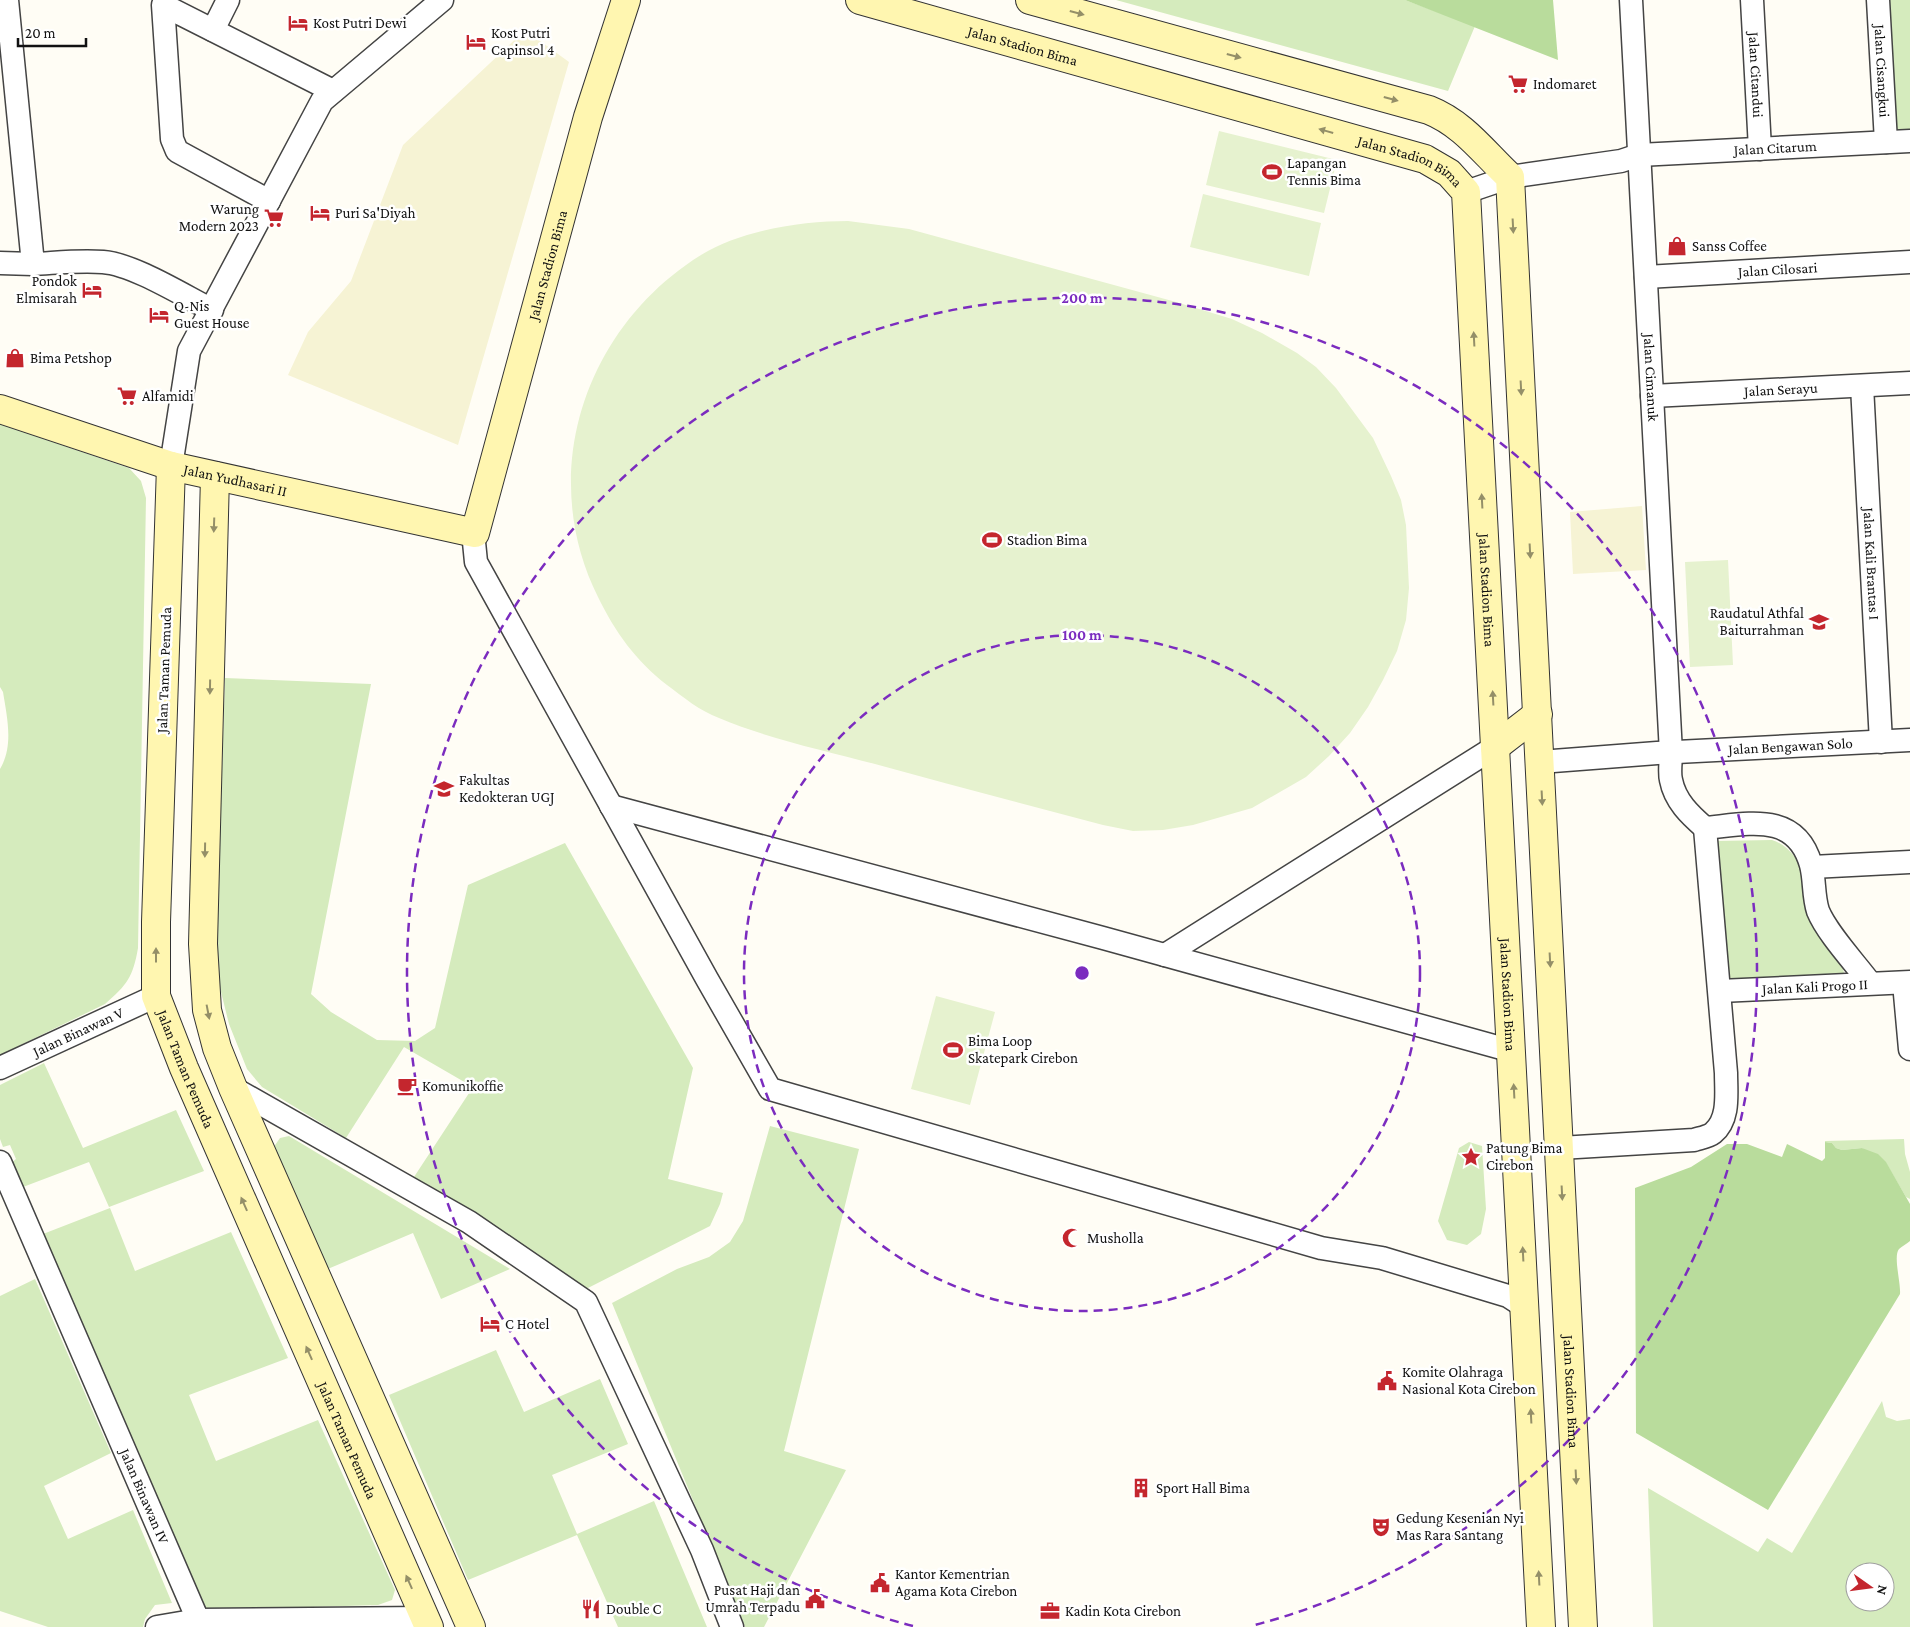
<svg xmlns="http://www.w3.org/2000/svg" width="1910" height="1627" font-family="'Crimson Pro',serif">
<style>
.farmland{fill:#f6f3d4}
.green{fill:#d5ebbd;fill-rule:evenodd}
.forest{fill:#b9dc9c}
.pitch{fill:#e6f2cf}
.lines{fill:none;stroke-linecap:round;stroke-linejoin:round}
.street-casing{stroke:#444;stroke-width:25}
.secondary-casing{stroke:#333;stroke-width:30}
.street{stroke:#fff;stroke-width:22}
.secondary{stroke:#fff6b0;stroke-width:28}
.oneway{fill:#948f68}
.ring{fill:none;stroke:#7b2cbf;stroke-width:2.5;stroke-dasharray:9 6}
.labels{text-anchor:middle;stroke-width:5;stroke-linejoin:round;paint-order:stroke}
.poi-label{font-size:15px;fill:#111;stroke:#fff;text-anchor:start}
.street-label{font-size:15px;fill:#111;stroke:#fff}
.centre{fill:#7b2cbf;stroke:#fff;stroke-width:2.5}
.ring-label{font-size:15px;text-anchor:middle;font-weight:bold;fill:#7b2cbf;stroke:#fff;stroke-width:5;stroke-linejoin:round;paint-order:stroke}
</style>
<rect width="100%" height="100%" fill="#fffdf5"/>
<!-- farmland -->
<path class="farmland" d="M 525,30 L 569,62 L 458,445 L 288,375 L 308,332 L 351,281 L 403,145 Z
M 1642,506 L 1646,570 L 1573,574 L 1570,512 Z"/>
<!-- green -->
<path class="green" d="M 1116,0 L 1405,0 L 1475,26 L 1448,91 Z
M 1888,0 L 1910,0 L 1910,129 L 1895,130 Z
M 0,424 L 129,468 L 141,481 L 146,498 L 138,948 C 133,977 127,985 105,1004 L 0,1055 L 0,769 C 14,746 7,717 3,692 L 0,687 Z
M 225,678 L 371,684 L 311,994 L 331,1012 L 377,1040 L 415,1041 L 435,1028 L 468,885 L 565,843 L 693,1068 L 668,1179 L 723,1193 L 720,1204 L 710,1226 L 586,1289 L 414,1177 L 473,1087 L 404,1047 L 346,1138 L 262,1087 L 247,1069 L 229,1024 L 220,988 L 216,955 Z
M 1772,840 C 1787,844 1800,861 1805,876 C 1809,888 1806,903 1811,915 C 1818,933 1833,952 1843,969 L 1845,977 L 1730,981 L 1728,978 L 1714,841 Z
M 44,1063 L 83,1148 L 176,1110 L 204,1171 L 109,1207 L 89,1162 L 23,1187 L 11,1163 L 16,1159 L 10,1145 L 3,1147 L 0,1139 L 0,1085 Z
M 770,1126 L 859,1149 L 784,1451 L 846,1470 L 764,1627 L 745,1627 L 612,1303 L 677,1269 L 709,1257 L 730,1242 L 743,1221 Z
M 289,1136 L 510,1269 L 441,1299 L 413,1233 L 323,1271 L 273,1148 L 280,1138 Z
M 1904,1139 L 1905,1154 L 1910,1172 L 1910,1199 L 1906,1197 L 1886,1163 L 1862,1148 L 1842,1150 L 1836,1148 L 1832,1143 L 1825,1142 L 1825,1141 Z
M 1469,1142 L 1482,1146 L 1486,1209 L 1481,1234 L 1467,1245 L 1447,1240 L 1438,1221 L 1459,1148 Z
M 110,1208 L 135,1271 L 231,1232 L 288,1358 L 189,1395 L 216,1461 L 318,1420 L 395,1590 L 392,1600 L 378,1605 L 209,1610 L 204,1606 L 141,1459 L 134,1451 L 43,1234 Z
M 35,1279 L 111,1453 L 44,1486 L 68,1539 L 133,1510 L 172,1603 L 155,1605 L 145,1619 L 143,1627 L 48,1627 L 0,1611 L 0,1296 Z
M 496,1350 L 524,1412 L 600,1379 L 628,1444 L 552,1475 L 577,1534 L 654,1501 L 707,1627 L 618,1627 L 577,1535 L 468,1580 L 389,1395 Z
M 1882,1401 L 1886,1417 L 1897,1421 L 1910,1419 L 1910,1627 L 1653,1627 L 1648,1488 L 1758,1552 L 1767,1538 L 1792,1553 ZM 1855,1572 L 1885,1572 L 1885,1602 L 1855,1602 Z"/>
<!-- forest -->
<path class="forest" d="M 1405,0 L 1553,0 L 1558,60 Z
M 1825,1142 L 1832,1143 L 1836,1148 L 1842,1150 L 1862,1148 L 1878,1154 L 1886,1162 L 1910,1204 L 1910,1241 C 1907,1244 1902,1246 1899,1249 C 1893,1256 1901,1283 1900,1294 L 1768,1510 L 1636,1433 L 1635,1188 L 1691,1167 L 1727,1144 L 1747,1144 L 1782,1157 L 1787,1144 L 1822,1161 L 1825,1158 Z"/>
<!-- pitch -->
<path class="pitch" d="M 1219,131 L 1337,160 L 1324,213 L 1206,185 Z
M 1203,194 L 1321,223 L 1309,276 L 1190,247 Z
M 848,221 L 909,229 L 1176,302 L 1232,319 L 1262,333 L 1297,353 L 1316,367 L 1336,388 L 1373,438 L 1391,476 L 1401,500 L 1406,525 L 1409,588 L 1406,620 L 1397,651 L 1383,680 L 1368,707 L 1350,733 L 1329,756 L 1306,777 L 1252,808 L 1193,825 L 1163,830 L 1133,831 L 1103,825 C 1027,805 951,785 875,764 C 823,750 769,739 719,718 C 700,711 683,697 667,685 C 636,661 615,632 598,597 C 536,473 585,327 701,255 C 742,230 802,221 848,221 Z
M 1728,560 L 1733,665 L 1690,667 L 1685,562 Z
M 936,996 L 995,1012 L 970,1105 L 911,1089 Z"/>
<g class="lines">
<defs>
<g id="street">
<path d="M 7,0 L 33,264 C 55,263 80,260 103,262 C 133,264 184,296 212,310"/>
<path id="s1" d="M 1631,0 L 1671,753 C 1671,761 1669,772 1671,780 C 1675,801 1690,815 1705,828 C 1748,824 1796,811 1811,865 C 1815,880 1813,896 1818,911 C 1827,933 1855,963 1870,983"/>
<path id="s2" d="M 1752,0 L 1760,149"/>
<path id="s3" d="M 1878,0 L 1886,142"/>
<path d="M 213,30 L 228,0"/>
<path id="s4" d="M 1466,192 L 1510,177 L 1621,161 L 1639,155 L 1910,141"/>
<path d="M 269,201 L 177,151 L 172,139 L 163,5 L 333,91"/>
<path d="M 0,263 L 33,264"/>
<path id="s5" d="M 1646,277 L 1910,262"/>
<path id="s6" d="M 1862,386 L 1881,742"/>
<path id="s7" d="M 1652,396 L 1910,383"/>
<path d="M 171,466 L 189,351 L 322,101 L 442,0"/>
<path d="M 475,533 L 474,542 L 476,562 L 707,979 L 770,1089 L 1321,1248 L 1382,1258 L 1508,1296 L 1525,1307"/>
<path id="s8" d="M 1540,762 L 1657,753 L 1910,740"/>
<path d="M 611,806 L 1103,938 L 1512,1051"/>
<path d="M 1812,867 L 1910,862"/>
<path d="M 1165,955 L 1495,747"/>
<path d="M 1904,983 L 1910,1049"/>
<path id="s9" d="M 1720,991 L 1910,982"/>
<path id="s10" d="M 0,1068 L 156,996"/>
<path d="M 233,1088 L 469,1222 L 586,1302 L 702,1550 L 732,1627"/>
<path d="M 1560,1148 L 1694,1140 C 1700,1138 1708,1137 1713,1133 C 1730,1119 1726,1093 1726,1073 L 1705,828"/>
<path id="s11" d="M 0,1162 L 198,1620 L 425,1618"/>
<path d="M 157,1627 L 198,1620"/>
</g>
<g id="secondary">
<path id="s12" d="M 860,0 L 1425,159 L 1449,173 L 1466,192 L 1541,1627"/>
<path id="s13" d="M 1030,0 L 1429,110 C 1464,124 1484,153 1510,177 L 1583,1627"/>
<path id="s14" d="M 0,409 L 171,466 L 475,533 L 588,117 L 626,0"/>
<path id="s15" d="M 171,466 L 156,922 L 156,996 L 184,1068 L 429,1627"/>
<path d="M 215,476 L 203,944 L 207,1010 L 217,1048 L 233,1088 L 471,1627"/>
<path d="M 1495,747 L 1538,714"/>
</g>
</defs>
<!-- street casing -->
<use href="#street" class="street-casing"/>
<!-- secondary casing -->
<use href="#secondary" class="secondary-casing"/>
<!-- street -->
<use href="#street" class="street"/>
<!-- secondary -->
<use href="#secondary" class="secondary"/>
</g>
<!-- one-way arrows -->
<defs><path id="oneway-solid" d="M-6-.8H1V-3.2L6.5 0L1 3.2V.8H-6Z" transform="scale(1.25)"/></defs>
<g class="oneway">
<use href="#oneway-solid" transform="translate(1077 13) rotate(15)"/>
<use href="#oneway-solid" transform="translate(1234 56) rotate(15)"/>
<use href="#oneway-solid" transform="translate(1391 99) rotate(15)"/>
<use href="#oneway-solid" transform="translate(1326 131) rotate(-164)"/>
<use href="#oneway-solid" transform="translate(1513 226) rotate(87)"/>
<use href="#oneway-solid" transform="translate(1474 339) rotate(-93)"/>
<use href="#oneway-solid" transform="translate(1521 388) rotate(87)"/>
<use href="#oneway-solid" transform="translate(1482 501) rotate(-93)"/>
<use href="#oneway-solid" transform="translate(214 525) rotate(92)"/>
<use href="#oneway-solid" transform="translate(1530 551) rotate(87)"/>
<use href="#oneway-solid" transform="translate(210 687) rotate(91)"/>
<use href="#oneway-solid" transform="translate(1493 698) rotate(-93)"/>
<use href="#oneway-solid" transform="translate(1542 798) rotate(87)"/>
<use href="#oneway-solid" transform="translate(205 850) rotate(91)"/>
<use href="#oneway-solid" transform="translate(156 955) rotate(-90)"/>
<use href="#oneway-solid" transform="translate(1550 960) rotate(87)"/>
<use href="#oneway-solid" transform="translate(208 1012) rotate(79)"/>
<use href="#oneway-solid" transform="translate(1514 1091) rotate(-93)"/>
<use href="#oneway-solid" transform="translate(1562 1193) rotate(87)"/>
<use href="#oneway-solid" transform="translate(244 1204) rotate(-114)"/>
<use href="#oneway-solid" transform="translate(1523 1254) rotate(-93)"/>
<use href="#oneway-solid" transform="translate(309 1353) rotate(-114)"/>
<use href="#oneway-solid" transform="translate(1531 1416) rotate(-93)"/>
<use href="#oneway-solid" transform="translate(1576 1477) rotate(87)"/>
<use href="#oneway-solid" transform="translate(1539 1578) rotate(-93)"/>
<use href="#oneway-solid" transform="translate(409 1582) rotate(-114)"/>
</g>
<!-- distance rings -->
<g class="ring">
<circle cx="1082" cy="973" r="338"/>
<path d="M913 1626A675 675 0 1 1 1251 1626"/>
</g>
<!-- icons -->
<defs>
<symbol id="hotel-bare" viewBox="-9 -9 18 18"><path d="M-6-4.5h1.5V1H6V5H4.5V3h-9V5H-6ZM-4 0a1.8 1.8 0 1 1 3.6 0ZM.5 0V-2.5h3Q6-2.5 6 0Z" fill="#c4262e" stroke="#fff" stroke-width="2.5" paint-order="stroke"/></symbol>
<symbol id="supermarket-bare" viewBox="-9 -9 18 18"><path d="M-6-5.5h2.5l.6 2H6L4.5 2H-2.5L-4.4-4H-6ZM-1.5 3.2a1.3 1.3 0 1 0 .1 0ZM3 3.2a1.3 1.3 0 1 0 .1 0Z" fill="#c4262e" stroke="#fff" stroke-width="2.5" paint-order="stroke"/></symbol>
<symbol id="stadium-bare" viewBox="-9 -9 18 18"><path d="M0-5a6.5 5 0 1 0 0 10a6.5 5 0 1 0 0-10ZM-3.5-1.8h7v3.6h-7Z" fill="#c4262e" stroke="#fff" stroke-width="2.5" paint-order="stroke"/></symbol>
<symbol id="shop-bare" viewBox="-9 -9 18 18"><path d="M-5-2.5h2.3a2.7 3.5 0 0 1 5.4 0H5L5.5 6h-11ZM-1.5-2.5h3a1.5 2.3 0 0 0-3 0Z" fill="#c4262e" stroke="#fff" stroke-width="2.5" paint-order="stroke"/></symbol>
<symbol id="school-bare" viewBox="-9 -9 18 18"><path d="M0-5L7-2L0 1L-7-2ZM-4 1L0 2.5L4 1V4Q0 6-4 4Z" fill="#c4262e" stroke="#fff" stroke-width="2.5" paint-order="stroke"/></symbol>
<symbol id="university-bare" viewBox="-9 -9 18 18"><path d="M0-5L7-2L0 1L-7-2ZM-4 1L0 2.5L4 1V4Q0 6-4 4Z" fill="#c4262e" stroke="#fff" stroke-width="2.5" paint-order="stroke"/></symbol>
<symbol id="cafe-bare" viewBox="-9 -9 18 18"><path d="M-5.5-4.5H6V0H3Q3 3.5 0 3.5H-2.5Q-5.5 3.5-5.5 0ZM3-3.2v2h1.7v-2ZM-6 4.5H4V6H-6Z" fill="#c4262e" stroke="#fff" stroke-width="2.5" paint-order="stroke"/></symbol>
<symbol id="sight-bare" viewBox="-9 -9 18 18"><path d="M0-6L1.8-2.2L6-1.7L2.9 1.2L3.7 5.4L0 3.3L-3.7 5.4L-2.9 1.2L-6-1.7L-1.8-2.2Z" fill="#c4262e" stroke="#fff" stroke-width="2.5" paint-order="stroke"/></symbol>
<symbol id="mosque-bare" viewBox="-9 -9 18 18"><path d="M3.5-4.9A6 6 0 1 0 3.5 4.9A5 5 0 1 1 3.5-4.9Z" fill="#c4262e" stroke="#fff" stroke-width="2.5" paint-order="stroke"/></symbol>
<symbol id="civic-bare" viewBox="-9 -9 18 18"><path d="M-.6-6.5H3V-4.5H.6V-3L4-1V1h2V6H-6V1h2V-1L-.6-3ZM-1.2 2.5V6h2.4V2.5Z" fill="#c4262e" stroke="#fff" stroke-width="2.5" paint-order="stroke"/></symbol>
<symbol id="building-bare" viewBox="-9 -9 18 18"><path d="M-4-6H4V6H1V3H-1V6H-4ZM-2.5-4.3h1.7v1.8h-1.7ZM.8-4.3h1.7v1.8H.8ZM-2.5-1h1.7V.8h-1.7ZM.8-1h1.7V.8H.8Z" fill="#c4262e" stroke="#fff" stroke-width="2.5" paint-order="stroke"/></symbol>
<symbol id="theatre-bare" viewBox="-9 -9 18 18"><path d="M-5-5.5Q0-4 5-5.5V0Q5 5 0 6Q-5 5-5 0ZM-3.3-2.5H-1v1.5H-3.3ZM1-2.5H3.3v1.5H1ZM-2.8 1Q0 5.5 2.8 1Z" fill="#c4262e" stroke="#fff" stroke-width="2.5" paint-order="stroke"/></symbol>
<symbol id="restaurant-bare" viewBox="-9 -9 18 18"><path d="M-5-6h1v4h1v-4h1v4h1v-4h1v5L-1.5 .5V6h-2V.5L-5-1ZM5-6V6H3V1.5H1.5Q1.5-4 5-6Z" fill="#c4262e" stroke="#fff" stroke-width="2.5" paint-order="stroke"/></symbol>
<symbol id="office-bare" viewBox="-9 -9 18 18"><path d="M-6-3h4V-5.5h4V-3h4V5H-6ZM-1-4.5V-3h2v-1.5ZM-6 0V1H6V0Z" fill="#c4262e" stroke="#fff" stroke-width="2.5" paint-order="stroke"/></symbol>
</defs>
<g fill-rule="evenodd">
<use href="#hotel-bare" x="284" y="9" width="28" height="28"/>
<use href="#hotel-bare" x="462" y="28" width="28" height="28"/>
<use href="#supermarket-bare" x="1504" y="70" width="28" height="28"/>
<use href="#stadium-bare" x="1258" y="158" width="28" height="28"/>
<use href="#hotel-bare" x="306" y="199" width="28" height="28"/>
<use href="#supermarket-bare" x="260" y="204" width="28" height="28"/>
<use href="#shop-bare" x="1663" y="232" width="28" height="28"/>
<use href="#hotel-bare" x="78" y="276" width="28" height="28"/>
<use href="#hotel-bare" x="145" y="301" width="28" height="28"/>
<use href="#shop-bare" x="1" y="344" width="28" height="28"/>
<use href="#supermarket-bare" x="113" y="382" width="28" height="28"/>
<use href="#stadium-bare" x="978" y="526" width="28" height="28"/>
<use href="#school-bare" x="1805" y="608" width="28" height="28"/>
<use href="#university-bare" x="430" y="775" width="28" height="28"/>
<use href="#stadium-bare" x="939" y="1036" width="28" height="28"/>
<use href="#cafe-bare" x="393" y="1072" width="28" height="28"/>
<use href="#sight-bare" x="1457" y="1143" width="28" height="28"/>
<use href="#mosque-bare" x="1058" y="1224" width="28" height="28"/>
<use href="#hotel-bare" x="476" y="1310" width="28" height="28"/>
<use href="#civic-bare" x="1373" y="1367" width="28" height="28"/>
<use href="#building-bare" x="1127" y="1474" width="28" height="28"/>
<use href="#theatre-bare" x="1367" y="1513" width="28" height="28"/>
<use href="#civic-bare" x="866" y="1569" width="28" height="28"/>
<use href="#civic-bare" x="801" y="1585" width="28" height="28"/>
<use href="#restaurant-bare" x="577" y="1595" width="28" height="28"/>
<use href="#office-bare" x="1036" y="1597" width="28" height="28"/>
</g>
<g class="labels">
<!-- poi labels -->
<g class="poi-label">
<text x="313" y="28">Kost Putri Dewi</text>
<text x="491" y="38">Kost Putri<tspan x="491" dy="17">Capinsol 4</tspan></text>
<text x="1533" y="89">Indomaret</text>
<text x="1287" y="168">Lapangan<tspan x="1287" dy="17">Tennis Bima</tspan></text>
<text x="259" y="214" text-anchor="end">Warung<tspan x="259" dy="17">Modern 2023</tspan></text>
<text x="335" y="218">Puri Sa'Diyah</text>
<text x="1692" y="251">Sanss Coffee</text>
<text x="77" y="286" text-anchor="end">Pondok<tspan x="77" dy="17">Elmisarah</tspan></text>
<text x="174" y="311">Q-Nis<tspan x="174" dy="17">Guest House</tspan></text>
<text x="30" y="363">Bima Petshop</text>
<text x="142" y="401">Alfamidi</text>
<text x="1007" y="545">Stadion Bima</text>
<text x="1804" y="618" text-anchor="end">Raudatul Athfal<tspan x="1804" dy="17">Baiturrahman</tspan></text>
<text x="459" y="785">Fakultas<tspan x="459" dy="17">Kedokteran UGJ</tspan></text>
<text x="968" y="1046">Bima Loop<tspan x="968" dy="17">Skatepark Cirebon</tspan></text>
<text x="422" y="1091">Komunikoffie</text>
<text x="1486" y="1153">Patung Bima<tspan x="1486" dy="17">Cirebon</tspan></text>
<text x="1087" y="1243">Musholla</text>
<text x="505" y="1329">C Hotel</text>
<text x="1402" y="1377">Komite Olahraga<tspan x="1402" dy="17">Nasional Kota Cirebon</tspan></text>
<text x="1156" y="1493">Sport Hall Bima</text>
<text x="1396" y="1523">Gedung Kesenian Nyi<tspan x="1396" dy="17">Mas Rara Santang</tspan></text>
<text x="895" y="1579">Kantor Kementrian<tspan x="895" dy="17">Agama Kota Cirebon</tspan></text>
<text x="800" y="1595" text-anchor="end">Pusat Haji dan<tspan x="800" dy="17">Umrah Terpadu</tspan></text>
<text x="606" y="1614">Double C</text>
<text x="1065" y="1616">Kadin Kota Cirebon</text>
</g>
<!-- street labels -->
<g class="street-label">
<text dy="5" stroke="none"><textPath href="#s12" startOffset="169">Jalan Stadion Bima</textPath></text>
<text dy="5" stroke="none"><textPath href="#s3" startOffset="71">Jalan Cisangkui</textPath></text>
<text dy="5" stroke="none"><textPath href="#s2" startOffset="75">Jalan Citandui</textPath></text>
<text dy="5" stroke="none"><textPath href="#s4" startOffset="314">Jalan Citarum</textPath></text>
<text dy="5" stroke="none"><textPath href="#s12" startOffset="574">Jalan Stadion Bima</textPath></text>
<text dy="5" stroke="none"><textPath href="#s14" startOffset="769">Jalan Stadion Bima</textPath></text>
<text dy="5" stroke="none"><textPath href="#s5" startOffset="132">Jalan Cilosari</textPath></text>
<text dy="5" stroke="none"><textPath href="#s1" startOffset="378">Jalan Cimanuk</textPath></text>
<text dy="5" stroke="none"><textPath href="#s7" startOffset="129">Jalan Serayu</textPath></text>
<text dy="5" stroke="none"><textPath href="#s14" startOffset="246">Jalan Yudhasari II</textPath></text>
<text dy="5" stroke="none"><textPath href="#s6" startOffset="178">Jalan Kali Brantas I</textPath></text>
<text dy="5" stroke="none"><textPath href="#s12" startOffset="1039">Jalan Stadion Bima</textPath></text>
<text transform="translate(164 670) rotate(-88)" y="5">Jalan Taman Pemuda</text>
<text dy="5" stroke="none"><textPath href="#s8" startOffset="251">Jalan Bengawan Solo</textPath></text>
<text dy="5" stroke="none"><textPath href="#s9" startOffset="95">Jalan Kali Progo II</textPath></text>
<text dy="5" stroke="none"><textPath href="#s12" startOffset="1444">Jalan Stadion Bima</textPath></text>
<text dy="5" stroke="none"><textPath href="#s10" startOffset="86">Jalan Binawan V</textPath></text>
<text dy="5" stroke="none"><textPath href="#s15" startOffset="609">Jalan Taman Pemuda</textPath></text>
<text dy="5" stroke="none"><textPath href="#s13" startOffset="1736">Jalan Stadion Bima</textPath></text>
<text dy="5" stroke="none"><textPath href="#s15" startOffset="1014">Jalan Taman Pemuda</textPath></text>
<text dy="5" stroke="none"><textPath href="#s11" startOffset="364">Jalan Binawan IV</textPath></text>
</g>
</g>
<circle cx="1082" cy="973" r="8" class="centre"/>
<g class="ring-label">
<text x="1082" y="303">200 m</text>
<text x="1082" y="640">100 m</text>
</g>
<!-- north arrow -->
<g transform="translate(1870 1587) rotate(104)"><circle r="24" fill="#ffffff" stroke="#a0a0a0"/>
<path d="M0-4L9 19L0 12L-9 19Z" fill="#c4262e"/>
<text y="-8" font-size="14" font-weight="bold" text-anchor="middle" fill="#111111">N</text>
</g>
<!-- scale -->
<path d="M18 38v8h68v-8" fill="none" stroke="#111111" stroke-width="2.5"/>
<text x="25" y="38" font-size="15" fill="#111111" stroke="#ffffff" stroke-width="4" paint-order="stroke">20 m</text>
</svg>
